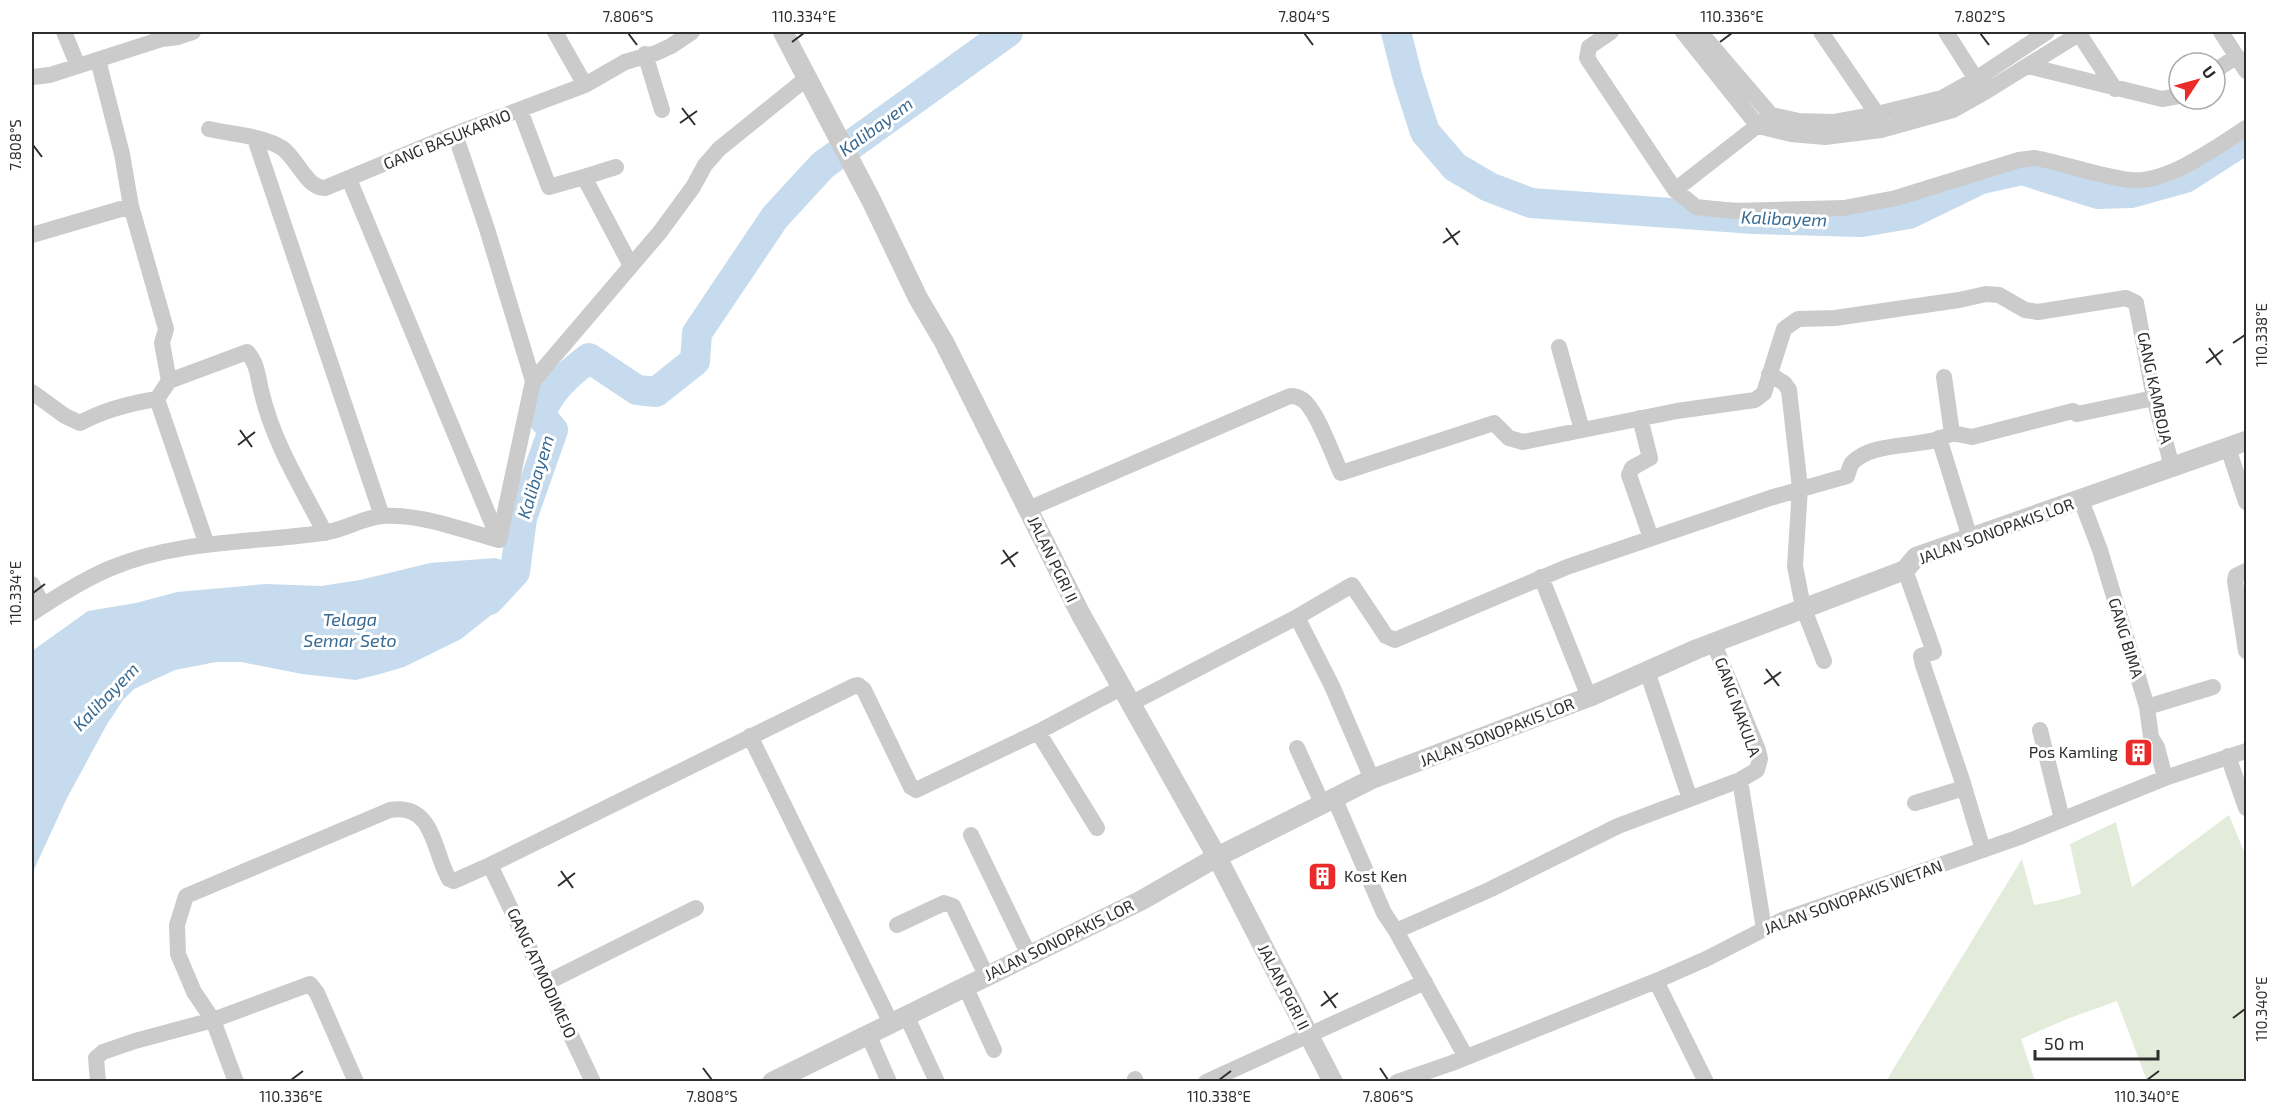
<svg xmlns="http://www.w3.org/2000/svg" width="2278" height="1113" font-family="'Exo 2',sans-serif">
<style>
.green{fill:#e3ecdb}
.water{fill:#c6dbed}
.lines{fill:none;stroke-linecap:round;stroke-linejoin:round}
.river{stroke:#c6dbed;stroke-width:30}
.minor{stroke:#cbcbcb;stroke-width:16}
.tertiary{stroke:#cbcbcb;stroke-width:20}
.ticks{fill:none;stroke:#2e2e2e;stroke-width:2}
.labels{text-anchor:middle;stroke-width:6;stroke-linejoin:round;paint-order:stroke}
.street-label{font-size:16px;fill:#2e2e2e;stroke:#fff}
.poi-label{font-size:16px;fill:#2e2e2e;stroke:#fff;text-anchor:end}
.water-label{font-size:18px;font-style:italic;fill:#396a93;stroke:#fff}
.neatline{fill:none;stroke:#2e2e2e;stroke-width:2}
.ticks-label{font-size:15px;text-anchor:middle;fill:#2e2e2e}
</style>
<rect width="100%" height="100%" fill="#fff"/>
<!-- green -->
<path class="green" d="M 2229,815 L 2246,856 L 2246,1081 L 2147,1081 L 2117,1001 L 2067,1019 L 2021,1039 L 2035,1081 L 1886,1081 L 2022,859 L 2034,905 L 2055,901 L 2081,894 L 2070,844 L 2116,822 L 2132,887 Z"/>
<!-- water -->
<path class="water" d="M 495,558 L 506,561 L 528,579 L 500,608 L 461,639 L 404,667 L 380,674 L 356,680 L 302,674 L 241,662 L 216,662 L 175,670 L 134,689 L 123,700 L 106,726 L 66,800 L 32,874 L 32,651 L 88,611 L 136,603 L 177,592 L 266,584 L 321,586 L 360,580 L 430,563 Z"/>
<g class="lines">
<!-- river -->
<path class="river" d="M 1396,32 L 1408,79 L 1425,132 L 1455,167 L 1489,187 L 1531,203 L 1754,219 L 1862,222 L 1909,214 L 1981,179 L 2022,170 L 2098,194 L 2131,193 L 2185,178 L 2246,139
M 489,600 L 515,572 L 522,518 L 553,430 L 540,415 C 550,390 568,374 589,358 L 637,390 L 656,392 L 695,361 L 697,333 L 775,217 L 823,165 L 1008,32"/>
<!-- minor -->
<path class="minor" d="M 64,32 L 78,66
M 555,32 L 585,85
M 1611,32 L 1589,47 L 1587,58 L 1675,190 L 1696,207 L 1732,211 L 1844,208 L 1896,198 L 2019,160 L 2035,158 C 2067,164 2098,176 2130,180 C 2166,184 2217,147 2246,128
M 1683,32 L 1758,126 L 1791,134 L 1825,137 L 1881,130 L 1953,110 L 1985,92 L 2082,32
M 1700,32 L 1771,115 L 1799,121 L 1833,122 L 1877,114 L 1942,98 L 1976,79 L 2047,32
M 1821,32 L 1877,114 L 1879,124
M 1946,32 L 1981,87
M 2078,32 L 2115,89
M 2221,32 L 2246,71
M 645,54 L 662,110
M 98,60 L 122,154 L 131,206 L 166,329 L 162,343 L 169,381
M 2028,66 L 2162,99 L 2179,96
M 2215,71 L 2237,56
M 32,77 L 50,75 L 162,39 L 178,37 L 193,32
M 520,110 L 549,187 L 584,177 L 630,264
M 209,129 C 230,134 264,136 282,148 C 297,158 306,188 325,188 L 455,134 L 585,85 L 625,62 L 656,53 L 671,46 L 692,32
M 455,134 L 487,229 L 533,381
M 255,139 L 382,516
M 584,177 L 616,167
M 349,179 L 499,540
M 1675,190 L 1766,119
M 32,235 L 131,206
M 1559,347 L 1582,430
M 1769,374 L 1784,383 L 1789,390 L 1800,488 L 1795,566 L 1803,607 L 1824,661
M 32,392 L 65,416 L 80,423 C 104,410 131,403 157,399
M 1640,418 L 1650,458 L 1632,468 L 1629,475 L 1651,538
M 1952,433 L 1972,437 L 2073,411 L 2077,414 L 2154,398
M 1939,438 L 1970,538
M 2228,448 L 2246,502
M 2081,500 L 2100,550 L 2147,707 L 2151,737 L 2157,747 L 2165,778
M 1028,509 L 1290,396 C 1295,396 1299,397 1303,400 C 1317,410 1333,456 1341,473 L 1494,423 L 1509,438 L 1523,442 L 1677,411 L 1755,400 L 1764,393 L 1784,329 L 1798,319 L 1835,318 L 1959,300 L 1986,294 L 1999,295 L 2025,310 L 2038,312 L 2126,298 L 2136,303 L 2154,398 L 2172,467
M 499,540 L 533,381 L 660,232 L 693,187 L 705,165 L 719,149 L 808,77
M 207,545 L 157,399 L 169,381 L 247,352 C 258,363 258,380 262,394 C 274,444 302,488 325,533
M 1905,570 L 1934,652 L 1921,656 L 1923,665 L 1962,780 L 1983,850
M 2246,571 L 2236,576 L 2235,581 L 2246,651
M 1541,577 L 1589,697
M 32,584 L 43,606
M 32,613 C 53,599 87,578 111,568 C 177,540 252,543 322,533 C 343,531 363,517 383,516 C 423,514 461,530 499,540
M 1297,617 L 1332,686 L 1372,779
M 1647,671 L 1690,799
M 1130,704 L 1297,617 L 1352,585 L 1386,636 L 1395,640 L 1567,567 L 1770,498 L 1847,476 C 1848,473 1850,466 1852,463 C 1875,439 1925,450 1952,433 L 1944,377
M 2147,707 L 2213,687
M 2040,730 L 2062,819
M 1038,732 L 1097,828
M 750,736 L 891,1023
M 1297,748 L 1322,803
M 2228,756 L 2246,808
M 1740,780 L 1764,929
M 1335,800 L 1384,913 L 1396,931 L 1466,1057
M 1915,803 L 1964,788
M 971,835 L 1029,955
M 490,865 L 593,1082
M 897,925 L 944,903 L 953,906 L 986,975
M 1396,931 L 1489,890 L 1618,826 L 1740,780 L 1757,770 L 1760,759 L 1758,750 L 1714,644
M 1656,981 L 1706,1082
M 546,983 L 696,908
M 965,986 L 994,1050
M 906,1015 L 937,1082
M 868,1034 L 889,1082
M 1135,1079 L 1136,1082
M 98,1082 L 96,1058 L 103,1052 L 135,1041 L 213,1020 L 310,984 L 317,993 L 356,1082
M 236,1082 L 213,1020 L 194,992 L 178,954 L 177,925 L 186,896 L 390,810 C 431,803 433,845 446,873 L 449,879 L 454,881 L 490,865 L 854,686 L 858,685 L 864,690 L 911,787 L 916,790 L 1038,732 L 1121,688
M 1206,1082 L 1425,982
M 1397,1082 L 1452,1063 L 1656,981 L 1706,959 L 1782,920 L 2017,838 L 2165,778 L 2246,751"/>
<!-- tertiary -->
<path class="tertiary" d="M 783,32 L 872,202 L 918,298 L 944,342 L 1080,613 L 1217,857 L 1333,1082
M 772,1082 L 1142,900 L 1217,857 L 1372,779 L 1589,697 L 1697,649 L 1905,570 L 1916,557 L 2246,441"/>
</g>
<!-- ticks -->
<path class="ticks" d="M 628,33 L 637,45M 1304,33 L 1313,45M 1980,33 L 1989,45M 792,42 L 804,33M 1720,42 L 1732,33M 682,108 L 695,125M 680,123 L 697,111M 33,145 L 42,157M 1446,228 L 1458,245M 1443,243 L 1460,231M 2233,343 L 2245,335M 2209,348 L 2221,365M 2206,363 L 2223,350M 240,430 L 252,447M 238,445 L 255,432M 1003,550 L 1015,567M 1001,564 L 1018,552M 33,593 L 45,584M 1766,669 L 1779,686M 1764,684 L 1781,672M 561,871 L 573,888M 558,886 L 575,873M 1324,991 L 1336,1008M 1321,1006 L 1338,993M 2233,1018 L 2245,1009M 703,1068 L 712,1080M 1380,1068 L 1388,1080M 291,1080 L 303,1071M 1219,1080 L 1231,1071M 2147,1080 L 2159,1071"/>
<!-- icons -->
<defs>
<symbol id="building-square" viewBox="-11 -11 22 22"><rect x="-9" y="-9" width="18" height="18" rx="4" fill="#eb2a2a" stroke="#fff"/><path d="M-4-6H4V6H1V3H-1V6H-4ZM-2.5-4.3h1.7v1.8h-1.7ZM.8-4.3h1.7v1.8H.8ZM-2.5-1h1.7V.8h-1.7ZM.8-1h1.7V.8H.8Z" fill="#fff"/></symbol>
</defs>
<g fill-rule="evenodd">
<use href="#building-square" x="2122" y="736" width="33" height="33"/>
<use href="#building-square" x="1306" y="860" width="33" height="33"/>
</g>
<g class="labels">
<!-- street labels -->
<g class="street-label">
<text transform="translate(447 139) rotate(-22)" y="6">GANG BASUKARNO</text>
<text transform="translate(2155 388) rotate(78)" y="6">GANG KAMBOJA</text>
<text transform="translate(1996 531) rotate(-20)" y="6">JALAN SONOPAKIS LOR</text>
<text transform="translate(1053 559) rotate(64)" y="6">JALAN PGRI II</text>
<text transform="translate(2126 638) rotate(73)" y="6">GANG BIMA</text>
<text transform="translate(1738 707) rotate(70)" y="6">GANG NAKULA</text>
<text transform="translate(1497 732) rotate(-21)" y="6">JALAN SONOPAKIS LOR</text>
<text transform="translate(1853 897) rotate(-20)" y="6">JALAN SONOPAKIS WETAN</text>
<text transform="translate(1059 940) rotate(-26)" y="6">JALAN SONOPAKIS LOR</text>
<text transform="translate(542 973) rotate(65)" y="6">GANG ATMODIMEJO</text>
<text transform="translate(1284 987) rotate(63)" y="6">JALAN PGRI II</text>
</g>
<!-- poi labels -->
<g class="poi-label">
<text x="2118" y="758">Pos Kamling</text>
<text x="1344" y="882" text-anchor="start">Kost Ken</text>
</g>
<!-- water labels -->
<g class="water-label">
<text transform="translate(876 127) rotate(-36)" y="6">Kalibayem</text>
<text transform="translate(1784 219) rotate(2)" y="6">Kalibayem</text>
<text transform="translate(536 477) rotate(-73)" y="6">Kalibayem</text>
<text x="350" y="626">Telaga<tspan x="350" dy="21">Semar Seto</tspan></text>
<text transform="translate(106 697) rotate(-46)" y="6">Kalibayem</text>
</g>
</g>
<!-- border -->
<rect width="2278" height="1113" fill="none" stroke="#ffffff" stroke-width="66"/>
<!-- north arrow -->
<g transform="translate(2197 81) rotate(54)"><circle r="28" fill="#ffffff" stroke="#ababab" stroke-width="1.5"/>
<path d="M0-4.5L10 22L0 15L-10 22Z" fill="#eb2a2a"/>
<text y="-9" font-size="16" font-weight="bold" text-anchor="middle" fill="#2e2e2e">U</text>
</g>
<!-- scale -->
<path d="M2035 1050v9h123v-9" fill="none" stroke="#2e2e2e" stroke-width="3"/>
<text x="2044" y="1050" font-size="18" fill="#2e2e2e" stroke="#ffffff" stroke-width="4.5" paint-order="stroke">50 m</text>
<rect x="33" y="33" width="2212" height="1047" class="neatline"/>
<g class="ticks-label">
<text x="628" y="22">7.806°S</text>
<text x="804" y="22">110.334°E</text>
<text x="1304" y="22">7.804°S</text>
<text x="1732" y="22">110.336°E</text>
<text x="1980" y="22">7.802°S</text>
<text transform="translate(16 145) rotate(-90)" y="5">7.808°S</text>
<text transform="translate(2262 335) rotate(-90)" y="5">110.338°E</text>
<text transform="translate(16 593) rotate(-90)" y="5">110.334°E</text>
<text transform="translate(2262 1009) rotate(-90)" y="5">110.340°E</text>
<text x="291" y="1102">110.336°E</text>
<text x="712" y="1102">7.808°S</text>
<text x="1219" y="1102">110.338°E</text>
<text x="1388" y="1102">7.806°S</text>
<text x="2147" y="1102">110.340°E</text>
</g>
</svg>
